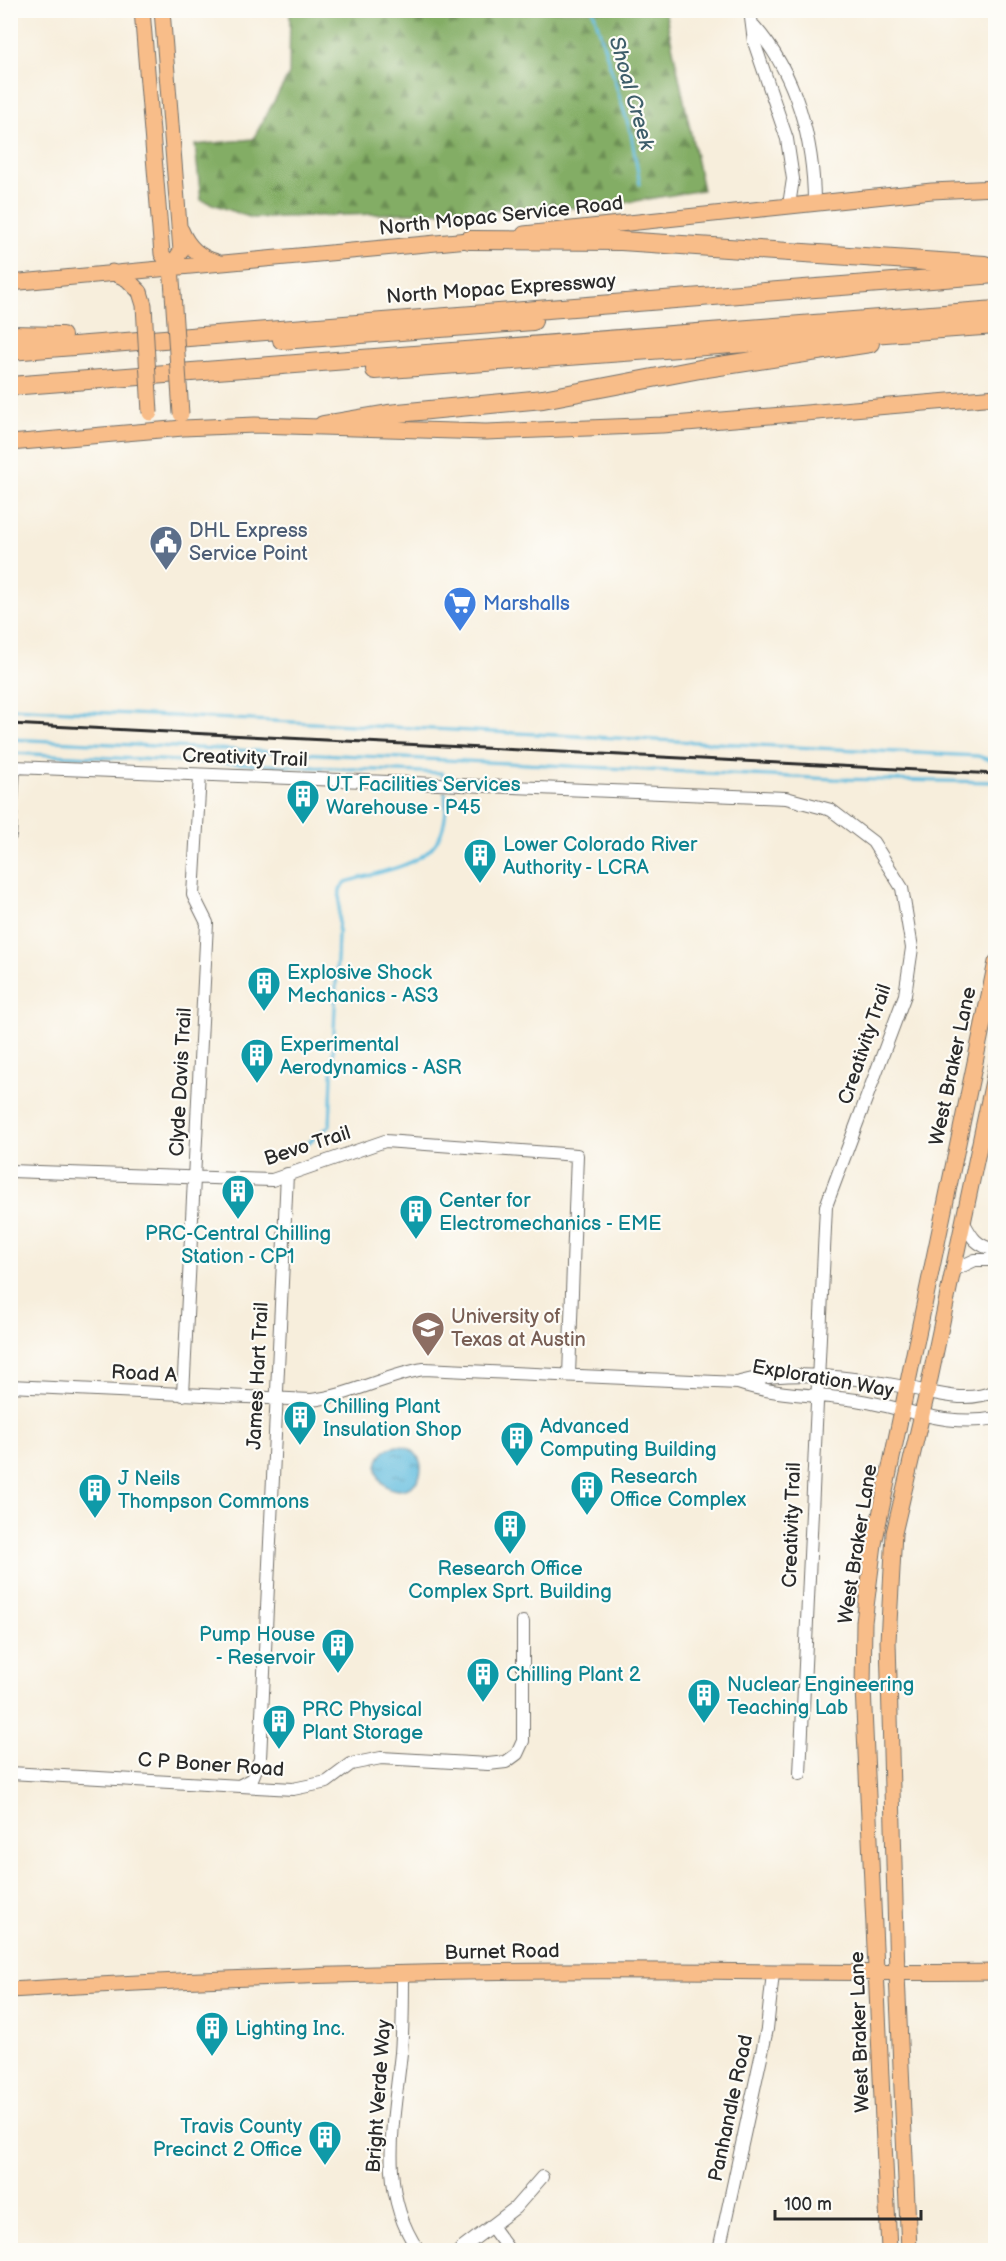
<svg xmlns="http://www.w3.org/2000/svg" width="1006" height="2261" font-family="'Balsamiq Sans',sans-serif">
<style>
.forest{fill:url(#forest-firs);stroke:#576c48;stroke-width:1.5}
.water{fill:url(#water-ripples);stroke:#467484;stroke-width:1.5}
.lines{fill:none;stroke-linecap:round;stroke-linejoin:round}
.stream{stroke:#60bcde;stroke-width:3}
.minor-casing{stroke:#726f69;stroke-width:14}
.major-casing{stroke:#726f69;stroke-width:17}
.highway-casing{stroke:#726f69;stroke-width:20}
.minor{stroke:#fff;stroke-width:12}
.major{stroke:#f8bd89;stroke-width:15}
.highway{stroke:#f8bd89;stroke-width:18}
.rail{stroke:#2b2b2b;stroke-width:3}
.major-bridge-casing{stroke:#726f69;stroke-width:17;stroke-linecap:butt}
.major-bridge{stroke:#f8bd89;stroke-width:15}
.labels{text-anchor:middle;stroke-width:4.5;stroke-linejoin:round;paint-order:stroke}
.street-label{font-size:20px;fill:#2b2b2b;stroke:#fdfcf7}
.service-label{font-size:20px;fill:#4e5e75;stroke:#fdfcf7;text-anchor:start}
.shop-label{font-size:20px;fill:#366cbe;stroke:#fdfcf7;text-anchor:start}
.culture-label{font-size:20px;fill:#0d838f;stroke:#fdfcf7;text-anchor:start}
.education-label{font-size:20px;fill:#785e54;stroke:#fdfcf7;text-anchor:start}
.water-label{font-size:21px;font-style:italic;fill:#3e5e6a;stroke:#fdfcf7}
</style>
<defs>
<pattern id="forest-firs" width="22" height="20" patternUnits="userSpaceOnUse" patternTransform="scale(1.5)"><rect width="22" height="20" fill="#83ad65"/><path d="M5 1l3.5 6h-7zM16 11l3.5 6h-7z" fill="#6b8d53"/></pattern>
<pattern id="water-ripples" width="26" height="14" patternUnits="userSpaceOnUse" patternTransform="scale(1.5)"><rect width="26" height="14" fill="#60bcde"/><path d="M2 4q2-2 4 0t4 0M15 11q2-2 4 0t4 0" fill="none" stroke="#4f99b4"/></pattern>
</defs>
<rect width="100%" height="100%" fill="#fdfcf7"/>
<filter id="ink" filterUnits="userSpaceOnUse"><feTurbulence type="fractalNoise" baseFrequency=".0167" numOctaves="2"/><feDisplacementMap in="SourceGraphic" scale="12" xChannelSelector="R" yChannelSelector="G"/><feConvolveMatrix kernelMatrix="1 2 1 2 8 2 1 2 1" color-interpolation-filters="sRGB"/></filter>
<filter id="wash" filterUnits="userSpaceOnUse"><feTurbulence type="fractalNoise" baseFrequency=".008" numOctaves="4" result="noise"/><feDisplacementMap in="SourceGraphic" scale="24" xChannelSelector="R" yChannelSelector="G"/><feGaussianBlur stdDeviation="1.35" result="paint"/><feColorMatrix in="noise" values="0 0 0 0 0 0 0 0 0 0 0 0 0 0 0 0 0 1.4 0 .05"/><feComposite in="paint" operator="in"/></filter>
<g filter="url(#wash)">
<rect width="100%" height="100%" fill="#f7eedc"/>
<!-- forest -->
<path class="forest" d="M 290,11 L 665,11 L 703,190 L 599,207 L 252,218 L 201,200 L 195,145 L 253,139 L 289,74 Z"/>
<!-- water -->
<path class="water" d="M377 1468a22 22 0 1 1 44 0a22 22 0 1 1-44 0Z"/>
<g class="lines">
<!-- stream -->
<path class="stream" d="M 593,10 L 631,134 L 640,184
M 10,708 L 978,756 L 996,762
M 10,739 L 834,779 L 996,782
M 10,753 L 442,773 L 443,777
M 303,1147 L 330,1125 L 340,889 L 346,882 C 401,865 453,864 445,793"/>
</g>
</g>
<g filter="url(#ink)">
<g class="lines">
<defs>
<path id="minor" d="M 750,10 L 754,42 L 787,139 L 793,179 L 789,205
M 754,26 C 796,73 814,141 814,203
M 10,836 L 14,767 L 786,798 L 831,810 L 873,842 L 902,888 L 912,948 L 905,995 L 826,1206 L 800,1774
M 10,1171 L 272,1180 L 385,1141 L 577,1155 L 569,1375
M 963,1221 C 972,1238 976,1246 996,1250
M 954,1270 L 975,1260 L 996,1260
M 740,1382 C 791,1369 853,1377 905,1387 C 937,1393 964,1404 996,1391
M 10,1386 L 311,1400 C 351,1396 385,1375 424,1369 L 738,1383 C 777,1396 817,1394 856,1400 C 904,1407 946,1428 996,1418
M 183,1395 L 207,923 L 193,895 L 200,775
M 10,1773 L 293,1789 L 327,1782 L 351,1764 L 381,1758 L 488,1764 L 506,1762 L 517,1754 L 523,1741 L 523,1622
M 239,1786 L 252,1779 L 260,1759 L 287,1174
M 403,1974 C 403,2000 403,2027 401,2053 C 394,2121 377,2190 418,2250
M 491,2226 L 509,2250
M 460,2250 L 515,2208 L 542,2177
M 719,2250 L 767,2029 L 773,1973"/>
<path id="major" d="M 142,10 L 162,254 L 171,267 L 173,293
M 162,10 L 181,251 L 171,267
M 181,230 C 188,247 199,257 217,262
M 524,234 L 932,191 L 996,188
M 112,272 L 127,279 L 140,292
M 10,283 L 479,239
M 10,443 L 183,428 L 255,425 L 486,432 L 662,425 L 996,397
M 10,1990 C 193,1979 376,1972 560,1971 C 705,1970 850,1974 996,1972
M 889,2250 L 863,1688 L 864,1622 L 874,1544 L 996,962
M 909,2250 L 897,1974 L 888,1641 L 894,1533 L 927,1393 L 996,1067"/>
<path id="highway" d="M 469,240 L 621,241 L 985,265
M 10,335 L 62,336
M 282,340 L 533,321
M 10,351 L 996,274
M 375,370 L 996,325
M 10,386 L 996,310
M 323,425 L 388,414 L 543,399 L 700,369 L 870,343"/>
</defs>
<!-- minor casing -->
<use href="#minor" class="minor-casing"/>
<!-- major casing -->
<use href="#major" class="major-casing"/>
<!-- highway casing -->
<use href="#highway" class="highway-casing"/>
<!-- minor -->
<use href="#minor" class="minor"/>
<!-- major -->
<use href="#major" class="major"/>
<!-- highway -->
<use href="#highway" class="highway"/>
<!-- rail -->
<path class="rail" d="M 10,724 L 996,774"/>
<defs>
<path id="major-bridge" d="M 140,292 L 144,305 L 150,413
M 173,293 L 181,414"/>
</defs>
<!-- major-bridge casing -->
<use href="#major-bridge" class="major-bridge-casing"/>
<!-- major-bridge -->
<use href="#major-bridge" class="major-bridge"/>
</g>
</g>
<!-- icons -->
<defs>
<symbol id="civic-pin" viewBox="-11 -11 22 30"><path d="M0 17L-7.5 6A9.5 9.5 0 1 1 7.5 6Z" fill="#5c6f8a" stroke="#fdfcf7"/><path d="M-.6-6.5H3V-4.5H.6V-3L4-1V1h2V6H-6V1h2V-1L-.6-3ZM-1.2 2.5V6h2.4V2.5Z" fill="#fff"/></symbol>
<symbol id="supermarket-pin" viewBox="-11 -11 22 30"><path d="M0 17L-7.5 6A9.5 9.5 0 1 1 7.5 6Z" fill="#3f7fe0" stroke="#fdfcf7"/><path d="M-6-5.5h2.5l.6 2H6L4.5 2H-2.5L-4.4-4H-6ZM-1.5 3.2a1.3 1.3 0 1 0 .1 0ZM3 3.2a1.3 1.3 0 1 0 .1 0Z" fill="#fff"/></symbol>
<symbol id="building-pin" viewBox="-11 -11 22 30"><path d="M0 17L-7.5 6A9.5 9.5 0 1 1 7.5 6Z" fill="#0f9aa8" stroke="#fdfcf7"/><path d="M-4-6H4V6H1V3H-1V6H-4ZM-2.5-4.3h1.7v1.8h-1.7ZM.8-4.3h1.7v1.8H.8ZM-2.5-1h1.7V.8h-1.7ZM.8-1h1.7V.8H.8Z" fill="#fff"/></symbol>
<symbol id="university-pin" viewBox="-11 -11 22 30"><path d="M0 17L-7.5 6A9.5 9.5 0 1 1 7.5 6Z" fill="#8d6e63" stroke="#fdfcf7"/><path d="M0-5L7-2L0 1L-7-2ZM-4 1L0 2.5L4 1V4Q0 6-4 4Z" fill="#fff"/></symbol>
</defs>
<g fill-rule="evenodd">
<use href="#civic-pin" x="147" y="523" width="38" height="52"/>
<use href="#supermarket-pin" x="441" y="584" width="38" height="52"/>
<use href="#building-pin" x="284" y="777" width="38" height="52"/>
<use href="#building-pin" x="461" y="836" width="38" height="52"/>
<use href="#building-pin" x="245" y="964" width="38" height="52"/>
<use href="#building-pin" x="238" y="1036" width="38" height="52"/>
<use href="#building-pin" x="219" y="1172" width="38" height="52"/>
<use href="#building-pin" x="397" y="1192" width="38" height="52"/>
<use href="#university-pin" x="409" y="1309" width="38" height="52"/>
<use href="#building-pin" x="281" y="1398" width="38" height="52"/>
<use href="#building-pin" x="498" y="1419" width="38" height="52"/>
<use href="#building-pin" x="568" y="1468" width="38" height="52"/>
<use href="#building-pin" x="76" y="1471" width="38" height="52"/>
<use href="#building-pin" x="491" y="1507" width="38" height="52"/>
<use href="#building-pin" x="319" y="1626" width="38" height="52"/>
<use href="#building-pin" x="464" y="1655" width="38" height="52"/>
<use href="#building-pin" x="685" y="1676" width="38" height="52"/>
<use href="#building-pin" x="260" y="1702" width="38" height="52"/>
<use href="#building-pin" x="193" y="2009" width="38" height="52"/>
<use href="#building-pin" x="306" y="2118" width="38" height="52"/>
</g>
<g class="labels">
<!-- street labels -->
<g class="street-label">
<text transform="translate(501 215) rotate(-6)" y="7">North Mopac Service Road</text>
<text transform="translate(501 288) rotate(-4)" y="7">North Mopac Expressway</text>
<text transform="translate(245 757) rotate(2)" y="7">Creativity Trail</text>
<text transform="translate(864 1044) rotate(-71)" y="7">Creativity Trail</text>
<text transform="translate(952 1066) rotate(-78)" y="7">West Braker Lane</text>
<text transform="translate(180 1082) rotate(-87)" y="7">Clyde Davis Trail</text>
<text transform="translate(307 1145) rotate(-18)" y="7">Bevo Trail</text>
<text transform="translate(144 1373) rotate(3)" y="7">Road A</text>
<text transform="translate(257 1376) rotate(-87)" y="7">James Hart Trail</text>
<text transform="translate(823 1378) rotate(10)" y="7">Exploration Way</text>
<text transform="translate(791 1525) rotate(-88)" y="7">Creativity Trail</text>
<text transform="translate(857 1544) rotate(-81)" y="7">West Braker Lane</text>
<text transform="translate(211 1764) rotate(4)" y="7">C P Boner Road</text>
<text transform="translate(502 1951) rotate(-1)" y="7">Burnet Road</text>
<text transform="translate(859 2032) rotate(-92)" y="7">West Braker Lane</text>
<text transform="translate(378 2096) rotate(-86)" y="7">Bright Verde Way</text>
<text transform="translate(730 2108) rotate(-78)" y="7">Panhandle Road</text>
</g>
<!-- service labels -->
<g class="service-label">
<text x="189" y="537">DHL Express<tspan x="189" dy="23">Service Point</tspan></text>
</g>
<!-- shop labels -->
<g class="shop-label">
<text x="483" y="610">Marshalls</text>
</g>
<!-- culture labels -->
<g class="culture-label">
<text x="326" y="791">UT Facilities Services<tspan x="326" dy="23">Warehouse - P45</tspan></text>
<text x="503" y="851">Lower Colorado River<tspan x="503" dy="23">Authority - LCRA</tspan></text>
<text x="287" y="979">Explosive Shock<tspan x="287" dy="23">Mechanics - AS3</tspan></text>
<text x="280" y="1051">Experimental<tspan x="280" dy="23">Aerodynamics - ASR</tspan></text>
<text x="439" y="1207">Center for<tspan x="439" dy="23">Electromechanics - EME</tspan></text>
<text x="238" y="1240" text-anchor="middle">PRC-Central Chilling<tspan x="238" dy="23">Station - CP1</tspan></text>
<text x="323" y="1413">Chilling Plant<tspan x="323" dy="23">Insulation Shop</tspan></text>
<text x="540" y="1433">Advanced<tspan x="540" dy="23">Computing Building</tspan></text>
<text x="610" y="1483">Research<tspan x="610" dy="23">Office Complex</tspan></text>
<text x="118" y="1485">J Neils<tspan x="118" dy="23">Thompson Commons</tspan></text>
<text x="510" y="1575" text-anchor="middle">Research Office<tspan x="510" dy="23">Complex Sprt. Building</tspan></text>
<text x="315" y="1641" text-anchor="end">Pump House<tspan x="315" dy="23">- Reservoir</tspan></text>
<text x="506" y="1681">Chilling Plant 2</text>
<text x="727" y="1691">Nuclear Engineering<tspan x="727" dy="23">Teaching Lab</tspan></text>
<text x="302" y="1716">PRC Physical<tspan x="302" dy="23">Plant Storage</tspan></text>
<text x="235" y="2035">Lighting Inc.</text>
<text x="302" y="2133" text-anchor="end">Travis County<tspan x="302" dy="23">Precinct 2 Office</tspan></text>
</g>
<!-- education labels -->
<g class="education-label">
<text x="451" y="1323">University of<tspan x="451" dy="23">Texas at Austin</tspan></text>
</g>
<!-- water labels -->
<g class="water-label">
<text transform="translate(632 93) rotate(74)" y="7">Shoal Creek</text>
</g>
</g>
<!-- margin -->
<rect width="1006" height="2261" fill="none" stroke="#fdfcf7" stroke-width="36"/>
<!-- scale -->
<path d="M775 2210v9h146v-9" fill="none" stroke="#2b2b2b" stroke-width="3"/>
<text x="784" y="2210" font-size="18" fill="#2b2b2b" stroke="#fdfcf7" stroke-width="4.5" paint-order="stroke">100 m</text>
</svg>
